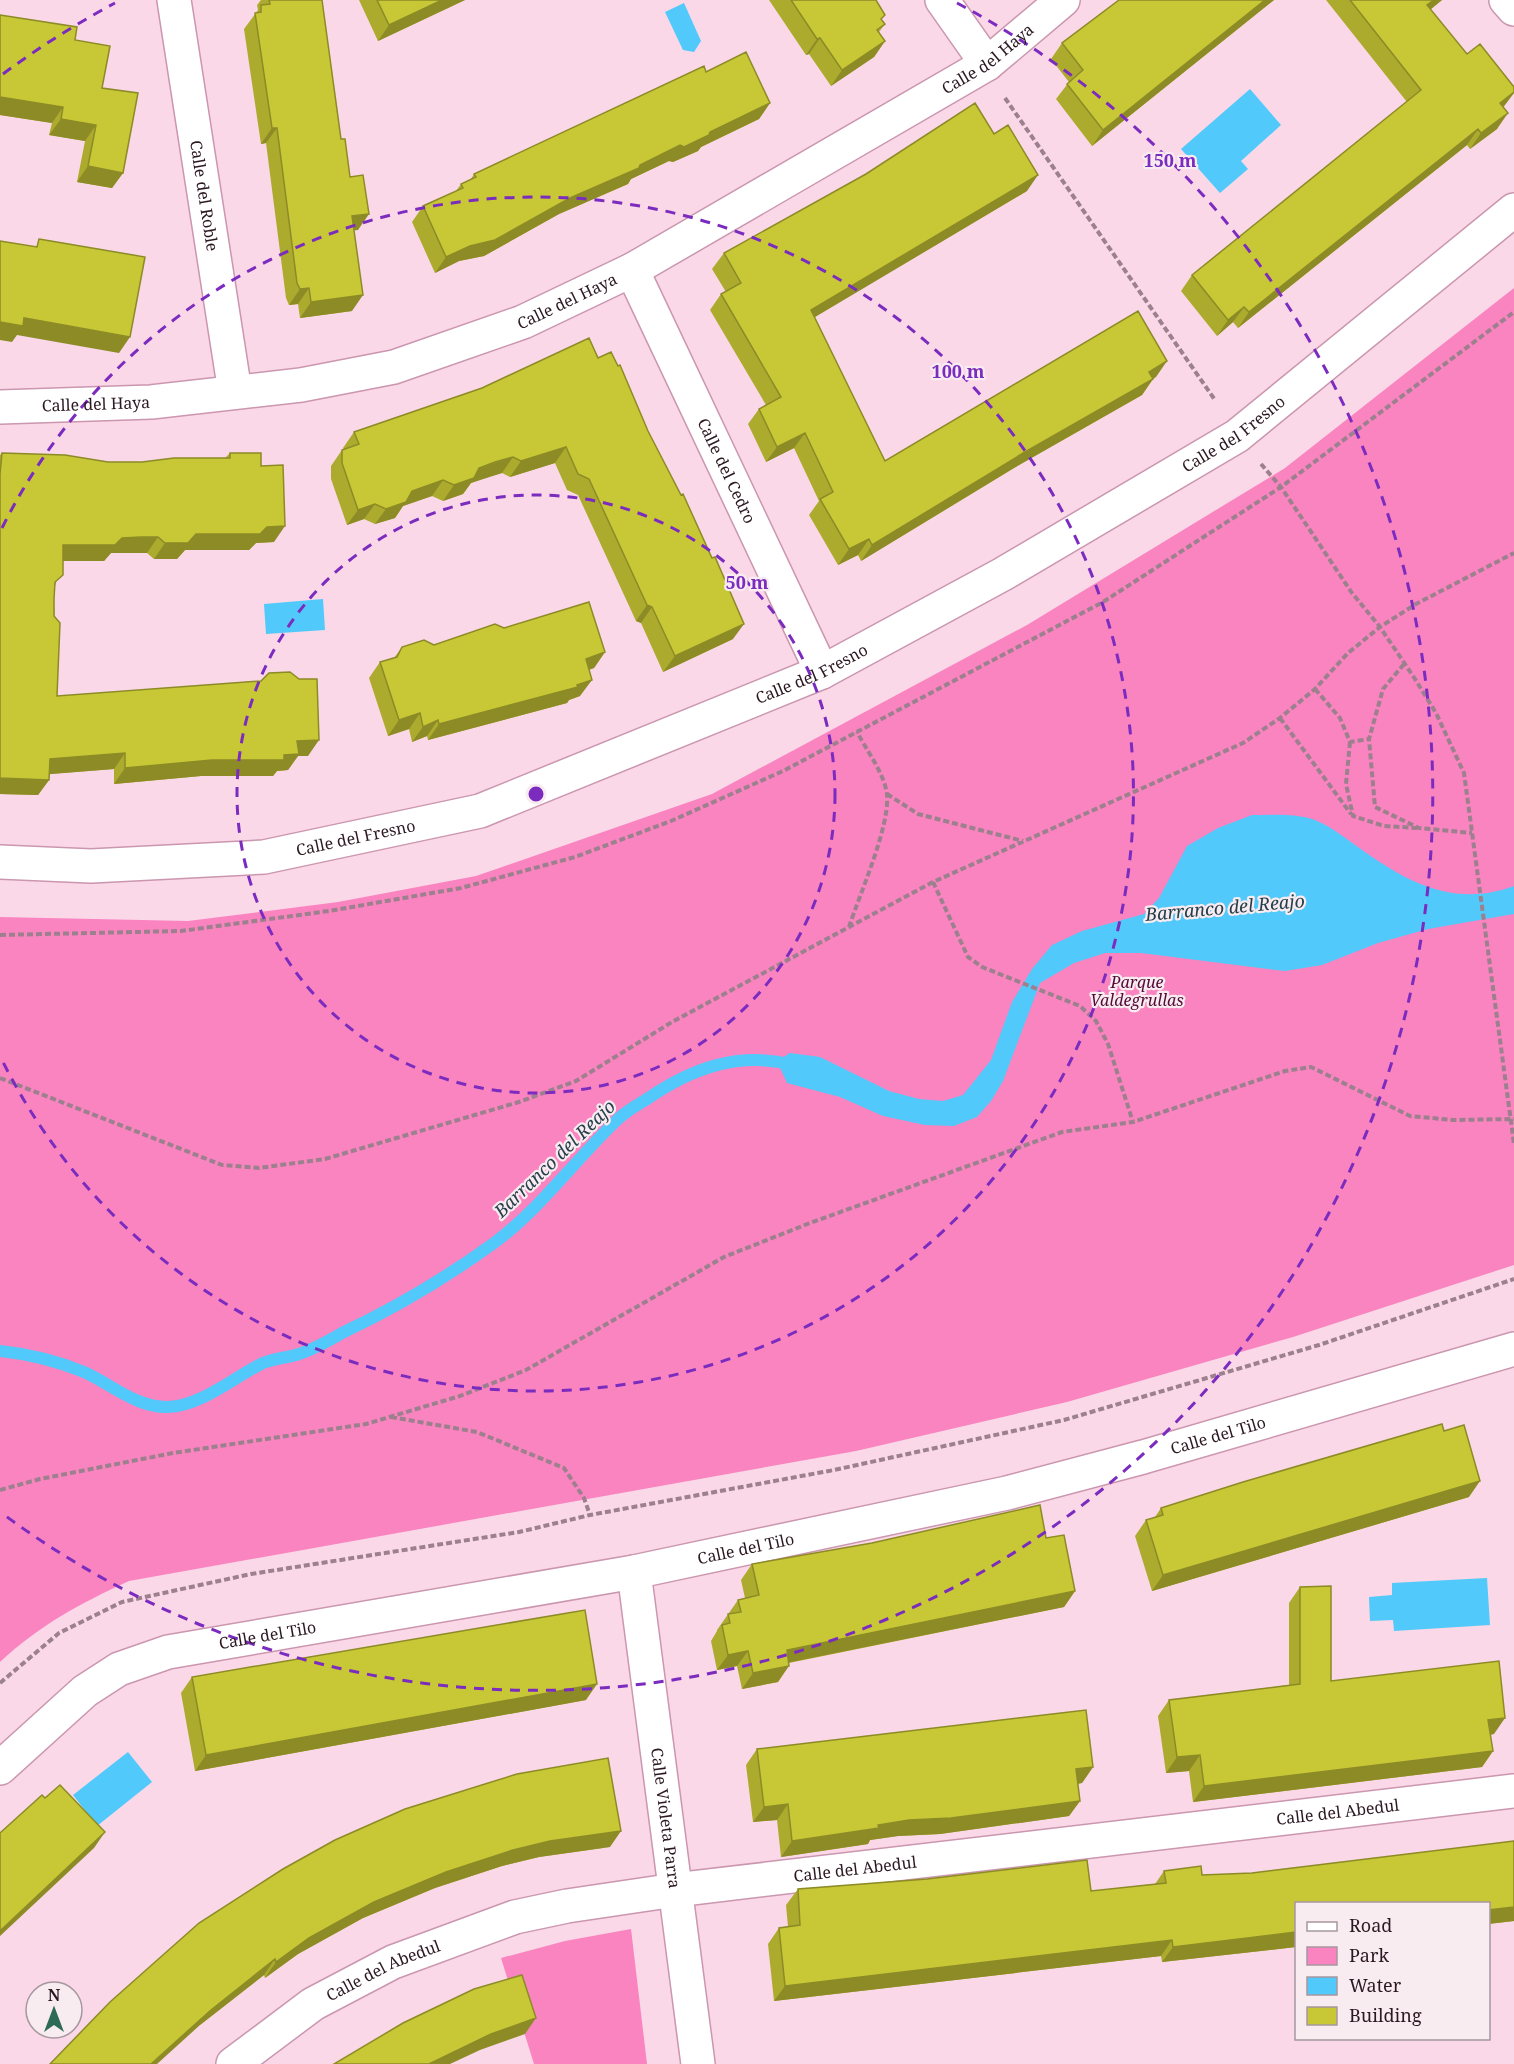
<svg xmlns="http://www.w3.org/2000/svg" width="1514" height="2064" font-family="'Noto Serif',serif">
<style>
.green{fill:#f984c0}
.water{fill:#51c9fb}
.lines{fill:none;stroke-linecap:round;stroke-linejoin:round}
.stream{stroke:#51c9fb;stroke-width:12}
.minor-casing{stroke:#cb96af;stroke-width:36}
.path{stroke:#9c808d;stroke-width:4;stroke-dasharray:6 3;stroke-linecap:butt}
.minor{stroke:#fff;stroke-width:33}
.wall{fill:#acab2e}
.shaded-wall{fill:#8c8b26}
.building{fill:#c8c736;stroke:#8c8b26;stroke-width:1.5}
.ring{fill:none;stroke:#7b2cbf;stroke-width:3;stroke-dasharray:10 8}
.labels{text-anchor:middle;stroke-width:4.5;stroke-linejoin:round;paint-order:stroke}
.street-label{font-size:16px;fill:#2c1822;stroke:#f8ecf1}
.park-label{font-size:16px;font-style:italic;fill:#540a37;stroke:#f8ecf1}
.water-label{font-size:18px;font-style:italic;fill:#253f4b;stroke:#f8ecf1}
.centre{fill:#7b2cbf;stroke:#f8ecf1;stroke-width:3}
.ring-label{font-size:18px;text-anchor:middle;font-weight:bold;fill:#7b2cbf;stroke:#f8ecf1;stroke-width:4.5;stroke-linejoin:round;paint-order:stroke}
</style>
<rect width="100%" height="100%" fill="#fad8e7"/>
<!-- green -->
<path class="green" d="M 1514,288 L 1514,1265 L 1293,1337 L 1067,1402 L 856,1451 L 129,1581 C 79,1604 40,1625 0,1662 L 0,917 L 188,921 L 338,902 L 476,876 L 712,794 L 1027,625 L 1285,468 Z
M 631,1929 L 647,2064 L 534,2064 L 501,1958 L 565,1941 Z"/>
<!-- water -->
<path class="water" d="M 684,3 L 701,41 L 694,52 L 683,50 L 665,12 Z
M 1250,89 L 1281,125 L 1241,161 L 1248,169 L 1220,193 L 1181,149 Z
M 323,599 L 325,630 L 266,634 L 264,604 Z
M 1252,815 C 1272,815 1296,813 1315,820 C 1334,828 1349,841 1365,852 C 1412,885 1457,907 1514,886 L 1514,914 L 1428,929 L 1378,943 L 1322,965 L 1285,971 L 1141,953 L 1105,953 L 1074,963 L 1040,983 L 1003,1081 L 991,1101 L 977,1117 L 954,1126 L 925,1125 L 883,1116 L 840,1097 L 787,1083 L 777,1061 L 790,1053 L 820,1057 L 889,1091 L 919,1099 L 943,1101 L 963,1095 L 991,1060 L 1012,1002 L 1032,969 L 1052,945 L 1082,931 L 1144,914 L 1159,898 L 1187,846 L 1218,828 Z
M 1487,1578 L 1490,1625 L 1394,1631 L 1393,1620 L 1370,1621 L 1369,1597 L 1392,1595 L 1392,1583 Z
M 128,1752 L 152,1782 L 97,1826 L 73,1795 Z"/>
<g class="lines">
<!-- stream -->
<path class="stream" d="M 0,1351 C 29,1354 57,1361 84,1372 C 111,1384 137,1408 168,1407 C 201,1406 234,1377 263,1363 C 275,1358 287,1358 299,1354 C 315,1349 330,1340 344,1332 C 397,1307 447,1277 494,1243 C 541,1208 575,1160 617,1120 C 626,1111 637,1105 647,1099 C 692,1068 739,1051 793,1065"/>
<defs>
<g id="minor">
<path id="s1" d="M 174,0 L 235,392"/>
<path d="M 942,0 L 987,64"/>
<path d="M 1506,0 L 1514,9"/>
<path id="s2" d="M 632,270 L 822,672"/>
<path id="s3" d="M 0,407 L 151,402 L 301,385 L 394,367 L 523,322 L 632,270 L 987,64 L 1063,0"/>
<path id="s4" d="M 0,862 L 91,866 L 264,857 L 480,811 L 822,672 L 1003,574 L 1237,436 L 1514,210"/>
<path id="s5" d="M 634,1572 L 698,2064"/>
<path id="s6" d="M 0,1768 L 85,1691 L 119,1669 L 168,1652 L 634,1572 L 1007,1493 L 1143,1457 L 1514,1349"/>
<path id="s7" d="M 233,2064 L 313,2004 L 393,1962 L 515,1917 L 567,1906 L 675,1890 L 1514,1791"/>
</g>
</defs>
<!-- minor casing -->
<use href="#minor" class="minor-casing"/>
<!-- path -->
<path class="path" d="M 1005,98 L 1215,400
M 1261,464 L 1281,487 L 1352,593 L 1380,627 L 1415,679 L 1436,713 L 1464,773 L 1514,1144
M 1404,664 L 1383,689 L 1369,739 L 1375,807 L 1419,828 L 1472,833
M 1315,689 L 1340,718 L 1350,742 L 1369,739
M 1280,718 L 1351,814
M 1350,742 L 1346,784 L 1353,816 L 1384,826 L 1417,828
M 887,794 L 918,814 L 1023,841
M 933,882 L 968,957 L 982,967 L 1080,1006 L 1096,1021 L 1108,1044 L 1133,1122
M 849,927 C 860,893 890,827 887,794 C 884,773 867,751 857,732
M 0,935 L 181,931 L 329,911 L 461,888 L 575,857 L 671,821 L 783,771 L 1103,602 L 1281,487 L 1514,312
M 0,1078 L 222,1165 L 259,1168 L 325,1159 L 519,1102 L 576,1081 L 672,1022 L 933,882 L 1243,743 L 1280,718 L 1315,689 L 1348,653 L 1380,627 L 1416,604 L 1514,553
M 391,1417 L 477,1432 L 564,1468 L 584,1498 L 590,1515
M 0,1490 L 40,1479 L 173,1453 L 366,1424 L 460,1396 L 526,1370 L 724,1257 L 810,1223 L 1062,1132 L 1133,1122 L 1285,1071 L 1311,1067 L 1410,1116 L 1453,1120 L 1514,1119
M 0,1683 L 59,1633 L 122,1602 L 251,1574 L 519,1532 L 590,1515 L 834,1470 L 1064,1420 L 1319,1345 L 1514,1279"/>
<!-- minor -->
<use href="#minor" class="minor"/>
</g>
<!-- wall -->
<path class="wall" d="M 261,0 L 322,0 L 341,139 L 358,230 L 354,230 L 352,311 L 300,318 L 298,304 L 289,305 L 286,298 L 266,143 L 261,144 L 244,29 L 258,10 L 257,5 Z
M 359,0 L 465,0 L 378,41 Z
M 769,0 L 876,0 L 882,20 L 885,24 L 879,32 L 885,41 L 874,57 L 831,86 L 809,54 L 806,55 Z
M 1119,0 L 1274,0 L 1092,146 L 1056,99 L 1069,82 L 1051,59 L 1062,43 Z
M 1326,0 L 1442,0 L 1430,10 L 1505,105 L 1503,107 L 1497,129 L 1470,149 L 1467,145 L 1238,328 L 1233,322 L 1217,336 L 1181,291 L 1192,275 L 1407,102 Z
M 0,15 L 75,40 L 102,88 L 123,173 L 112,188 L 77,182 L 85,141 L 49,135 L 52,123 L 0,115 Z
M 706,72 L 770,103 L 759,119 L 701,147 L 698,151 L 673,162 L 669,161 L 631,179 L 628,184 L 559,214 L 484,256 L 459,261 L 435,273 L 412,222 L 423,206 L 456,191 L 461,184 L 471,179 L 474,174 Z
M 1027,191 L 814,317 L 885,461 L 1156,377 L 1153,379 L 1142,395 L 1014,468 L 861,561 L 858,555 L 838,565 L 809,515 L 819,501 L 794,448 L 766,462 L 748,424 L 759,409 L 766,405 L 710,310 L 721,294 L 726,292 L 712,269 L 724,253 Z
M 589,338 L 733,639 L 663,672 L 641,623 L 636,621 L 578,495 L 567,490 L 555,463 L 510,477 L 502,473 L 484,478 L 471,483 L 463,494 L 443,501 L 432,496 L 403,506 L 395,518 L 375,524 L 364,519 L 347,525 L 331,479 L 331,466 L 342,450 L 344,450 L 343,448 L 354,432 L 482,388 Z
M 2,453 L 108,462 L 142,462 L 225,458 L 230,453 L 261,466 L 274,542 L 256,543 L 249,550 L 185,550 L 177,559 L 154,559 L 147,553 L 111,553 L 104,561 L 63,561 L 55,586 L 54,599 L 57,696 L 308,756 L 298,756 L 288,770 L 277,771 L 273,776 L 201,776 L 114,784 L 114,769 L 49,774 L 49,780 L 38,795 L 0,794 L 0,455 Z
M 504,628 L 605,652 L 594,668 L 589,670 L 580,696 L 569,700 L 567,703 L 428,740 L 427,736 L 412,742 L 409,729 L 388,736 L 369,678 L 380,662 L 394,658 L 402,647 L 434,645 Z
M 1444,1431 L 1469,1497 L 1152,1591 L 1135,1536 L 1146,1520 L 1155,1517 L 1161,1508 Z
M 1046,1538 L 1075,1591 L 1064,1607 L 789,1663 L 778,1682 L 742,1689 L 737,1666 L 717,1670 L 711,1641 L 717,1631 L 717,1630 L 738,1600 L 745,1598 L 741,1580 L 752,1564 Z
M 1300,1587 L 1331,1681 L 1494,1734 L 1490,1735 L 1493,1751 L 1482,1767 L 1193,1802 L 1189,1771 L 1166,1773 L 1158,1716 L 1169,1700 L 1289,1685 L 1289,1603 Z
M 192,1677 L 586,1700 L 195,1771 L 181,1693 Z
M 757,1749 L 1093,1767 L 1082,1783 L 1078,1784 L 1080,1801 L 1069,1816 L 940,1834 L 898,1836 L 870,1840 L 868,1844 L 781,1857 L 777,1820 L 753,1822 L 746,1765 Z
M 1514,1841 L 1514,1921 L 1488,1924 L 1488,1904 L 1296,1904 L 1296,1947 L 1162,1962 L 1161,1956 L 774,2001 L 768,1944 L 779,1928 L 788,1927 L 786,1905 L 798,1889 L 927,1879 L 1087,1860 L 1091,1891 L 1155,1884 L 1164,1871 L 1201,1866 L 1202,1875 L 1252,1873 Z
M 610,1847 L 539,1857 L 502,1866 L 435,1888 L 363,1918 L 298,1954 L 265,1978 L 264,1975 L 200,2025 L 283,1869 Z"/>
<!-- shaded-wall -->
<path class="shaded-wall" d="M 442,0 L 465,0 L 378,41 L 389,25 Z
M 1265,0 L 1274,0 L 1092,146 L 1103,130 Z
M 1434,0 L 1442,0 L 1416,21 L 1427,5 Z
M 820,38 L 809,54 L 806,55 L 817,39 Z
M 885,41 L 874,57 L 831,86 L 842,70 Z
M 1514,92 L 1514,93 L 1505,105 L 1489,119 L 1500,103 Z
M 0,97 L 63,107 L 52,123 L 0,115 Z
M 770,103 L 759,119 L 701,147 L 698,151 L 673,162 L 669,161 L 631,179 L 628,184 L 559,214 L 484,256 L 459,261 L 435,273 L 446,257 Z
M 1508,113 L 1497,129 L 1470,149 L 1481,133 Z
M 61,119 L 96,125 L 85,141 L 49,135 Z
M 272,128 L 277,128 L 266,143 L 261,144 Z
M 1478,129 L 1467,145 L 1238,328 L 1249,312 Z
M 88,166 L 123,173 L 112,188 L 77,182 Z
M 1038,175 L 1027,191 L 800,326 L 811,310 Z
M 369,214 L 358,230 L 341,232 L 352,216 Z
M 309,288 L 298,304 L 289,305 L 300,289 Z
M 363,295 L 352,311 L 300,318 L 311,302 Z
M 1244,307 L 1233,322 L 1217,336 L 1228,320 Z
M 24,318 L 130,337 L 119,353 L 17,335 L 12,342 L 0,340 L 0,322 Z
M 1167,361 L 1156,377 L 1149,381 L 1153,379 L 1142,395 L 1014,468 L 861,561 L 872,545 Z
M 805,433 L 794,448 L 766,462 L 777,447 Z
M 566,447 L 555,463 L 510,477 L 521,461 Z
M 513,457 L 502,473 L 471,483 L 463,494 L 443,501 L 454,485 L 479,468 Z
M 443,480 L 432,496 L 403,506 L 395,518 L 375,524 L 386,509 L 412,491 Z
M 375,504 L 364,519 L 347,525 L 358,510 Z
M 285,526 L 274,542 L 256,543 L 249,550 L 185,550 L 177,559 L 154,559 L 165,543 L 196,534 L 267,527 Z
M 158,537 L 147,553 L 111,553 L 104,561 L 52,561 L 63,545 L 122,538 Z
M 869,539 L 858,555 L 838,565 L 849,549 Z
M 647,605 L 652,607 L 641,623 L 636,621 Z
M 744,624 L 733,639 L 663,672 L 675,656 Z
M 605,652 L 594,668 L 575,674 L 586,659 Z
M 592,680 L 580,696 L 569,700 L 567,703 L 428,740 L 439,724 L 577,685 Z
M 420,713 L 409,729 L 388,736 L 399,720 Z
M 438,720 L 427,736 L 412,742 L 423,727 Z
M 319,740 L 308,756 L 298,756 L 288,770 L 277,771 L 273,776 L 201,776 L 114,784 L 125,768 L 297,741 Z
M 125,753 L 114,769 L 39,775 L 50,759 Z
M 0,778 L 49,780 L 38,795 L 0,794 Z
M 1480,1481 L 1469,1497 L 1152,1591 L 1163,1575 Z
M 1075,1591 L 1064,1607 L 776,1665 L 787,1650 Z
M 748,1651 L 737,1666 L 717,1670 L 728,1655 Z
M 789,1666 L 778,1682 L 742,1689 L 753,1673 Z
M 597,1684 L 586,1700 L 195,1771 L 206,1755 Z
M 1505,1718 L 1494,1734 L 1477,1736 L 1488,1720 Z
M 1493,1751 L 1482,1767 L 1193,1802 L 1204,1786 Z
M 1200,1755 L 1189,1771 L 1166,1773 L 1177,1757 Z
M 1093,1767 L 1082,1783 L 1065,1785 L 1076,1769 Z
M 1080,1801 L 1069,1816 L 940,1834 L 898,1836 L 870,1840 L 868,1844 L 781,1857 L 792,1841 L 878,1825 L 909,1820 Z
M 788,1804 L 777,1820 L 753,1822 L 764,1807 Z
M 621,1831 L 610,1847 L 539,1857 L 502,1866 L 435,1888 L 363,1918 L 298,1954 L 265,1978 L 276,1962 L 309,1938 L 374,1902 L 446,1872 L 513,1850 L 550,1841 Z
M 105,1832 L 94,1848 L 0,1936 L 0,1931 Z
M 1514,1907 L 1514,1921 L 1488,1924 L 1488,1910 Z
M 1296,1932 L 1296,1947 L 1162,1962 L 1173,1947 Z
M 1172,1940 L 1161,1956 L 774,2001 L 785,1986 Z
M 275,1959 L 264,1975 L 200,2025 L 157,2064 L 151,2064 L 211,2010 Z
M 536,2018 L 525,2034 L 480,2050 L 450,2064 L 429,2064 L 491,2034 Z"/>
<!-- building -->
<path class="building" d="M 269,0 L 322,0 L 341,139 L 345,139 L 350,177 L 363,175 L 369,214 L 352,216 L 363,295 L 311,302 L 309,288 L 300,289 L 297,283 L 277,128 L 272,128 L 255,13 L 261,12 L 261,5 L 270,4 Z
M 377,0 L 442,0 L 389,25 Z
M 791,0 L 876,0 L 885,15 L 881,19 L 885,24 L 877,30 L 885,41 L 842,70 L 820,38 L 817,39 Z
M 1119,0 L 1265,0 L 1103,130 L 1067,84 L 1083,70 L 1062,43 Z
M 1350,0 L 1434,0 L 1427,5 L 1467,54 L 1480,44 L 1514,87 L 1514,92 L 1500,103 L 1508,113 L 1481,133 L 1478,129 L 1249,312 L 1244,307 L 1228,320 L 1192,275 L 1421,90 Z
M 0,15 L 77,27 L 75,40 L 110,46 L 102,88 L 138,93 L 123,173 L 88,166 L 96,125 L 61,119 L 63,107 L 0,97 Z
M 746,52 L 770,103 L 710,132 L 709,135 L 684,147 L 680,145 L 640,165 L 639,168 L 570,198 L 495,240 L 470,246 L 446,257 L 423,206 L 463,188 L 461,184 L 476,177 L 474,174 L 704,66 L 706,72 Z
M 975,103 L 994,134 L 1008,125 L 1038,175 L 811,310 L 885,461 L 1138,311 L 1167,361 L 1149,372 L 1153,379 L 1025,452 L 872,545 L 869,539 L 849,549 L 820,499 L 833,492 L 805,433 L 777,447 L 759,409 L 781,397 L 721,294 L 741,283 L 724,253 L 866,174 Z
M 39,239 L 145,257 L 130,337 L 24,318 L 23,326 L 0,322 L 0,241 L 37,247 Z
M 589,338 L 598,358 L 611,352 L 618,366 L 620,365 L 648,431 L 681,495 L 683,494 L 712,558 L 715,557 L 744,624 L 675,656 L 652,607 L 647,605 L 589,479 L 578,474 L 566,447 L 521,461 L 513,457 L 495,462 L 479,468 L 474,478 L 454,485 L 443,480 L 412,491 L 406,502 L 386,509 L 375,504 L 358,510 L 342,463 L 342,450 L 359,444 L 354,432 L 482,388 Z
M 2,453 L 65,455 L 108,462 L 142,462 L 174,458 L 230,458 L 230,453 L 261,453 L 261,466 L 283,465 L 285,526 L 267,527 L 260,534 L 196,534 L 188,543 L 165,543 L 158,537 L 141,537 L 122,538 L 115,545 L 63,545 L 63,575 L 55,582 L 54,599 L 54,616 L 60,623 L 57,696 L 261,681 L 269,673 L 290,672 L 299,679 L 317,679 L 319,740 L 297,741 L 299,754 L 284,755 L 284,760 L 212,760 L 125,768 L 125,753 L 50,759 L 49,780 L 0,778 L 0,474 Z
M 589,602 L 605,652 L 586,659 L 592,680 L 577,685 L 578,687 L 439,724 L 438,720 L 423,727 L 420,713 L 399,720 L 380,662 L 397,657 L 402,647 L 424,640 L 434,645 L 495,624 L 504,628 Z
M 1442,1424 L 1444,1431 L 1464,1425 L 1480,1481 L 1163,1575 L 1146,1520 L 1163,1515 L 1161,1508 L 1243,1482 Z
M 1040,1505 L 1046,1538 L 1064,1535 L 1075,1591 L 787,1650 L 789,1666 L 753,1673 L 748,1651 L 728,1655 L 722,1625 L 730,1623 L 728,1614 L 741,1612 L 738,1600 L 759,1595 L 752,1564 L 872,1543 Z
M 1331,1586 L 1331,1681 L 1499,1661 L 1505,1718 L 1488,1720 L 1493,1751 L 1204,1786 L 1200,1755 L 1177,1757 L 1169,1700 L 1300,1684 L 1300,1587 Z
M 585,1610 L 597,1684 L 206,1755 L 192,1677 Z
M 1086,1710 L 1093,1767 L 1076,1769 L 1080,1801 L 951,1818 L 909,1820 L 878,1825 L 879,1828 L 792,1841 L 788,1804 L 764,1807 L 757,1749 Z
M 608,1758 L 621,1831 L 550,1841 L 513,1850 L 446,1872 L 374,1902 L 309,1938 L 276,1962 L 275,1959 L 211,2010 L 151,2064 L 50,2064 L 110,2002 L 199,1923 L 283,1869 L 335,1840 L 405,1809 L 517,1774 Z
M 60,1785 L 105,1832 L 0,1931 L 0,1833 L 42,1795 L 45,1798 Z
M 1514,1841 L 1514,1907 L 1488,1910 L 1488,1904 L 1296,1904 L 1296,1932 L 1173,1947 L 1172,1940 L 785,1986 L 779,1928 L 800,1925 L 798,1889 L 927,1879 L 1087,1860 L 1091,1891 L 1166,1883 L 1164,1871 L 1201,1866 L 1202,1875 L 1252,1873 Z
M 522,1975 L 536,2018 L 491,2034 L 429,2064 L 334,2064 L 403,2023 L 474,1989 Z"/>
<!-- distance rings -->
<g class="ring">
<circle cx="536" cy="794" r="299"/>
<path d="M2 528A597 597 0 1 1 2 1060"/>
<path d="M3 74A896 896 0 0 1 115 3M957 3A896 896 0 1 1 3 1514"/>
</g>
<g class="labels">
<!-- street labels -->
<g class="street-label">
<text dy="6" stroke="none"><textPath href="#s3" startOffset="1068">Calle del Haya</textPath></text>
<text dy="6" stroke="none"><textPath href="#s1" startOffset="198">Calle del Roble</textPath></text>
<text dy="6" stroke="none"><textPath href="#s3" startOffset="582">Calle del Haya</textPath></text>
<text dy="6" stroke="none"><textPath href="#s3" startOffset="96">Calle del Haya</textPath></text>
<text dy="6" stroke="none"><textPath href="#s4" startOffset="1330">Calle del Fresno</textPath></text>
<text dy="6" stroke="none"><textPath href="#s2" startOffset="222">Calle del Cedro</textPath></text>
<text dy="6" stroke="none"><textPath href="#s4" startOffset="844">Calle del Fresno</textPath></text>
<text dy="6" stroke="none"><textPath href="#s4" startOffset="358">Calle del Fresno</textPath></text>
<text dy="6" stroke="none"><textPath href="#s6" startOffset="1280">Calle del Tilo</textPath></text>
<text dy="6" stroke="none"><textPath href="#s6" startOffset="794">Calle del Tilo</textPath></text>
<text dy="6" stroke="none"><textPath href="#s6" startOffset="308">Calle del Tilo</textPath></text>
<text dy="6" stroke="none"><textPath href="#s7" startOffset="1150">Calle del Abedul</textPath></text>
<text dy="6" stroke="none"><textPath href="#s5" startOffset="248">Calle Violeta Parra</textPath></text>
<text dy="6" stroke="none"><textPath href="#s7" startOffset="664">Calle del Abedul</textPath></text>
<text dy="6" stroke="none"><textPath href="#s7" startOffset="178">Calle del Abedul</textPath></text>
</g>
<!-- park labels -->
<g class="park-label">
<text x="1137" y="988">Parque<tspan x="1137" dy="18">Valdegrullas</tspan></text>
</g>
<!-- water labels -->
<g class="water-label">
<text transform="translate(1225 908) rotate(-5)" y="6">Barranco del Reajo</text>
<text transform="translate(555 1159) rotate(-44)" y="6">Barranco del Reajo</text>
</g>
</g>
<circle cx="536" cy="794" r="9" class="centre"/>
<g class="ring-label">
<text x="1170" y="167">150 m</text>
<text x="958" y="378">100 m</text>
<text x="747" y="589">50 m</text>
</g>
<!-- legend -->
<rect x="1295" y="1902" width="195" height="138" fill="#f8ecf1" stroke="#a6979e" stroke-width="1.5"/>
<rect x="1307" y="1922" width="30" height="9" fill="#ffffff" stroke="#a6979e" stroke-width="1.5"/>
<text x="1349" y="1932" font-size="18" fill="#2c1822">Road</text>
<rect x="1307" y="1947" width="30" height="18" fill="#f984c0" stroke="#a6979e" stroke-width="1.5"/>
<text x="1349" y="1962" font-size="18" fill="#2c1822">Park</text>
<rect x="1307" y="1977" width="30" height="18" fill="#51c9fb" stroke="#a6979e" stroke-width="1.5"/>
<text x="1349" y="1992" font-size="18" fill="#2c1822">Water</text>
<rect x="1307" y="2007" width="30" height="18" fill="#c8c736" stroke="#a6979e" stroke-width="1.5"/>
<text x="1349" y="2022" font-size="18" fill="#2c1822">Building</text>
<!-- north arrow -->
<g transform="translate(54 2010)"><circle r="28" fill="#f8ecf1" stroke="#a6979e" stroke-width="1.5"/>
<path d="M0-4.5L10 22L0 15L-10 22Z" fill="#2e6b57"/>
<text y="-9" font-size="16" font-weight="bold" text-anchor="middle" fill="#2c1822">N</text>
</g>
</svg>
